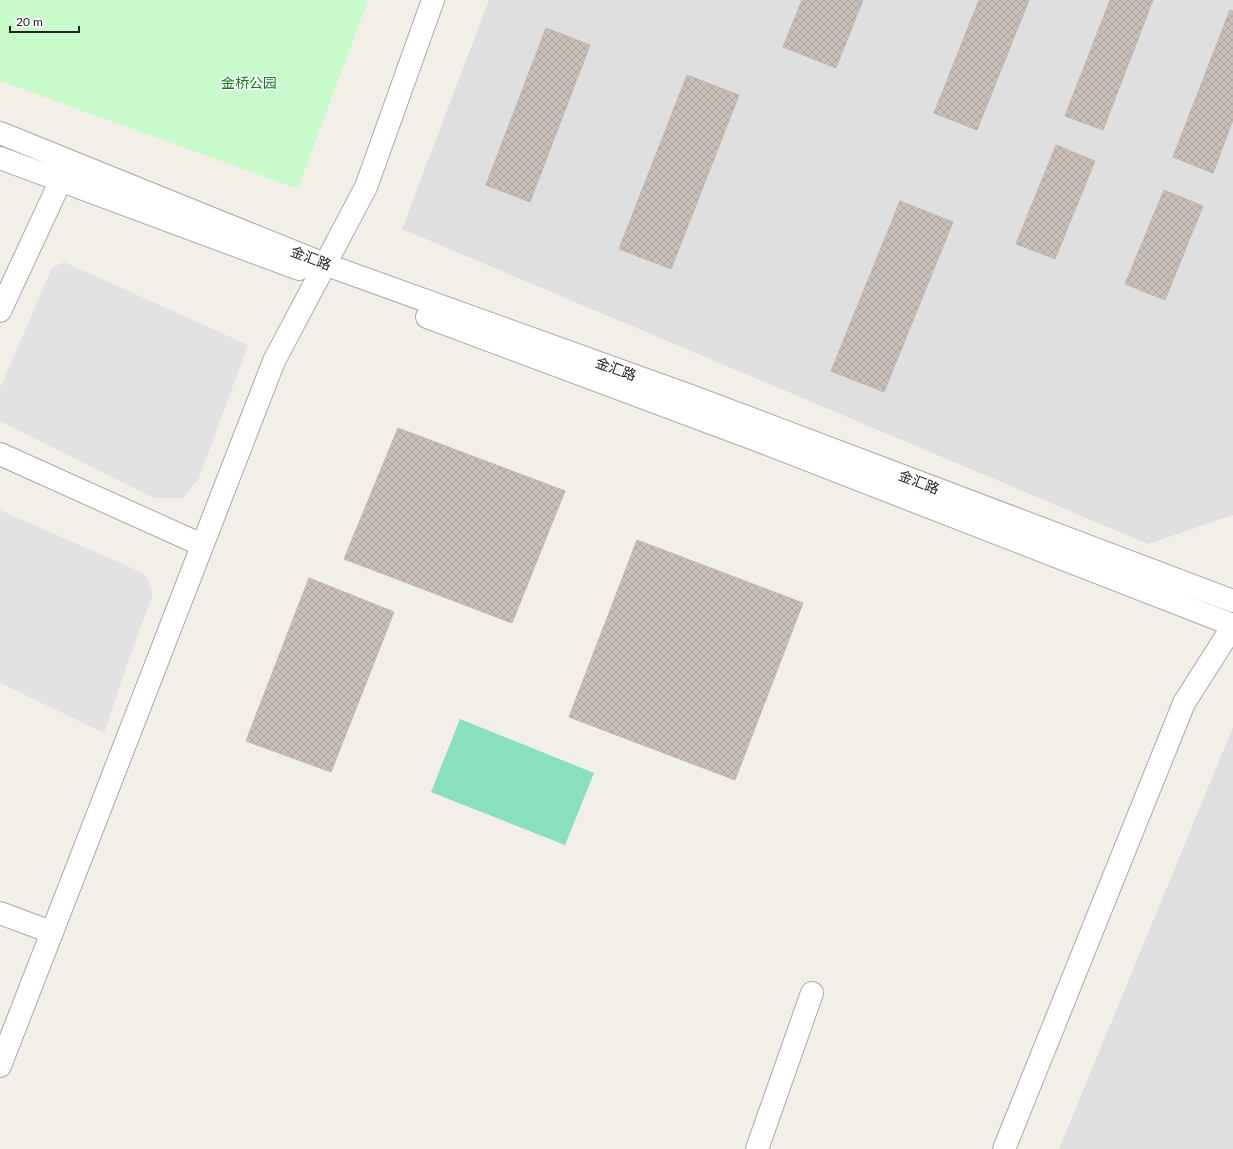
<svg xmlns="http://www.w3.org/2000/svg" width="1233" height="1149" font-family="Lato,'Noto Sans SC',sans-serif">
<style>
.residential{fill:#e0dfdf}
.park{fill:#c8facc}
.pitch{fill:#88e0be}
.parking{fill:#e2e2e2}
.building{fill:url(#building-cross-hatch);stroke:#c4b6ab}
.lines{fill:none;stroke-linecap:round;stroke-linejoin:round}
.minor-casing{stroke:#a9a9a9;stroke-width:24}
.minor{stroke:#fff;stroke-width:22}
.labels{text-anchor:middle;stroke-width:3;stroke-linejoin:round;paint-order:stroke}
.park-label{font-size:14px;fill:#0c8416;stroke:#fff}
.street-label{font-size:14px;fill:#222;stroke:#fff}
</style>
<defs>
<pattern id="building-cross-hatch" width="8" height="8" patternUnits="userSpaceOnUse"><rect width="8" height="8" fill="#c7bfb8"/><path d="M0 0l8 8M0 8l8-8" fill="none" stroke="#aba49e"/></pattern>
</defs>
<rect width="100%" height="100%" fill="#f2efe9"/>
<!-- residential -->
<path class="residential" d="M 489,0 L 1233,0 L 1233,515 L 1148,544 L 402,229 Z
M 1233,727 L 1233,1149 L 1059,1149 Z"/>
<!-- park -->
<path class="park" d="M 0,0 L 368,0 L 298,189 L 0,81 Z"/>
<!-- pitch -->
<path class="pitch" d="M 460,719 L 594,773 L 565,845 L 431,792 Z"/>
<!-- parking -->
<path class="parking" d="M 64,262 L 248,345 L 199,478 L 184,498 L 154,498 L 0,421 L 0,388 L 52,268 Z
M 0,510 L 145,574 L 153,594 L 127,664 L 104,733 L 0,683 Z"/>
<!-- building -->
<path class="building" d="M 802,0 L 863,0 L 836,68 L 783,47 Z
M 979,0 L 1029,0 L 977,130 L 934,113 Z
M 1110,0 L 1153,0 L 1103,130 L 1065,116 Z
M 1230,10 L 1233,11 L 1233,120 L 1213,173 L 1173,157 Z
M 546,28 L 590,45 L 530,202 L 486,185 Z
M 687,75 L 739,95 L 671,269 L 619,249 Z
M 1056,145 L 1095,161 L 1055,259 L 1016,244 Z
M 1164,190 L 1203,206 L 1165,300 L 1125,284 Z
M 900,201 L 953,222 L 884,392 L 831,371 Z
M 398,428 L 565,491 L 512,623 L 344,559 Z
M 637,540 L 803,603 L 735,780 L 569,717 Z
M 309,578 L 394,612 L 331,772 L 246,741 Z"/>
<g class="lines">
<defs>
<path id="minor" d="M 0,133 L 324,264 L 691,396 L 1233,601
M 0,158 L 299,269
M 0,311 L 61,180
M 427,317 L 762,442 L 1233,625
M 0,454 L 202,545
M 0,913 L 51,932
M 0,1066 L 274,361 L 366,187 L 433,0
M 757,1149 L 812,993
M 1004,1149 L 1184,703 L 1233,626"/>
</defs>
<!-- minor casing -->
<use href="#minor" class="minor-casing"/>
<!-- minor -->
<use href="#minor" class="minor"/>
</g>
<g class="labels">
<!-- park labels -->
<g class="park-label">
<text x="249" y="88">金桥公园</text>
</g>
<!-- street labels -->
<g class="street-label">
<text transform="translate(311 258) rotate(21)" y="5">金汇路</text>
<text transform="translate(616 369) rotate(20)" y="5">金汇路</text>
<text transform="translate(919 482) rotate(21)" y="5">金汇路</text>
</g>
</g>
<!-- scale -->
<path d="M10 26v6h69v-6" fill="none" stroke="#222222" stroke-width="2"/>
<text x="16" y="26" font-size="12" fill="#222222" stroke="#ffffff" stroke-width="3" paint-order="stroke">20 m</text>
</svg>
